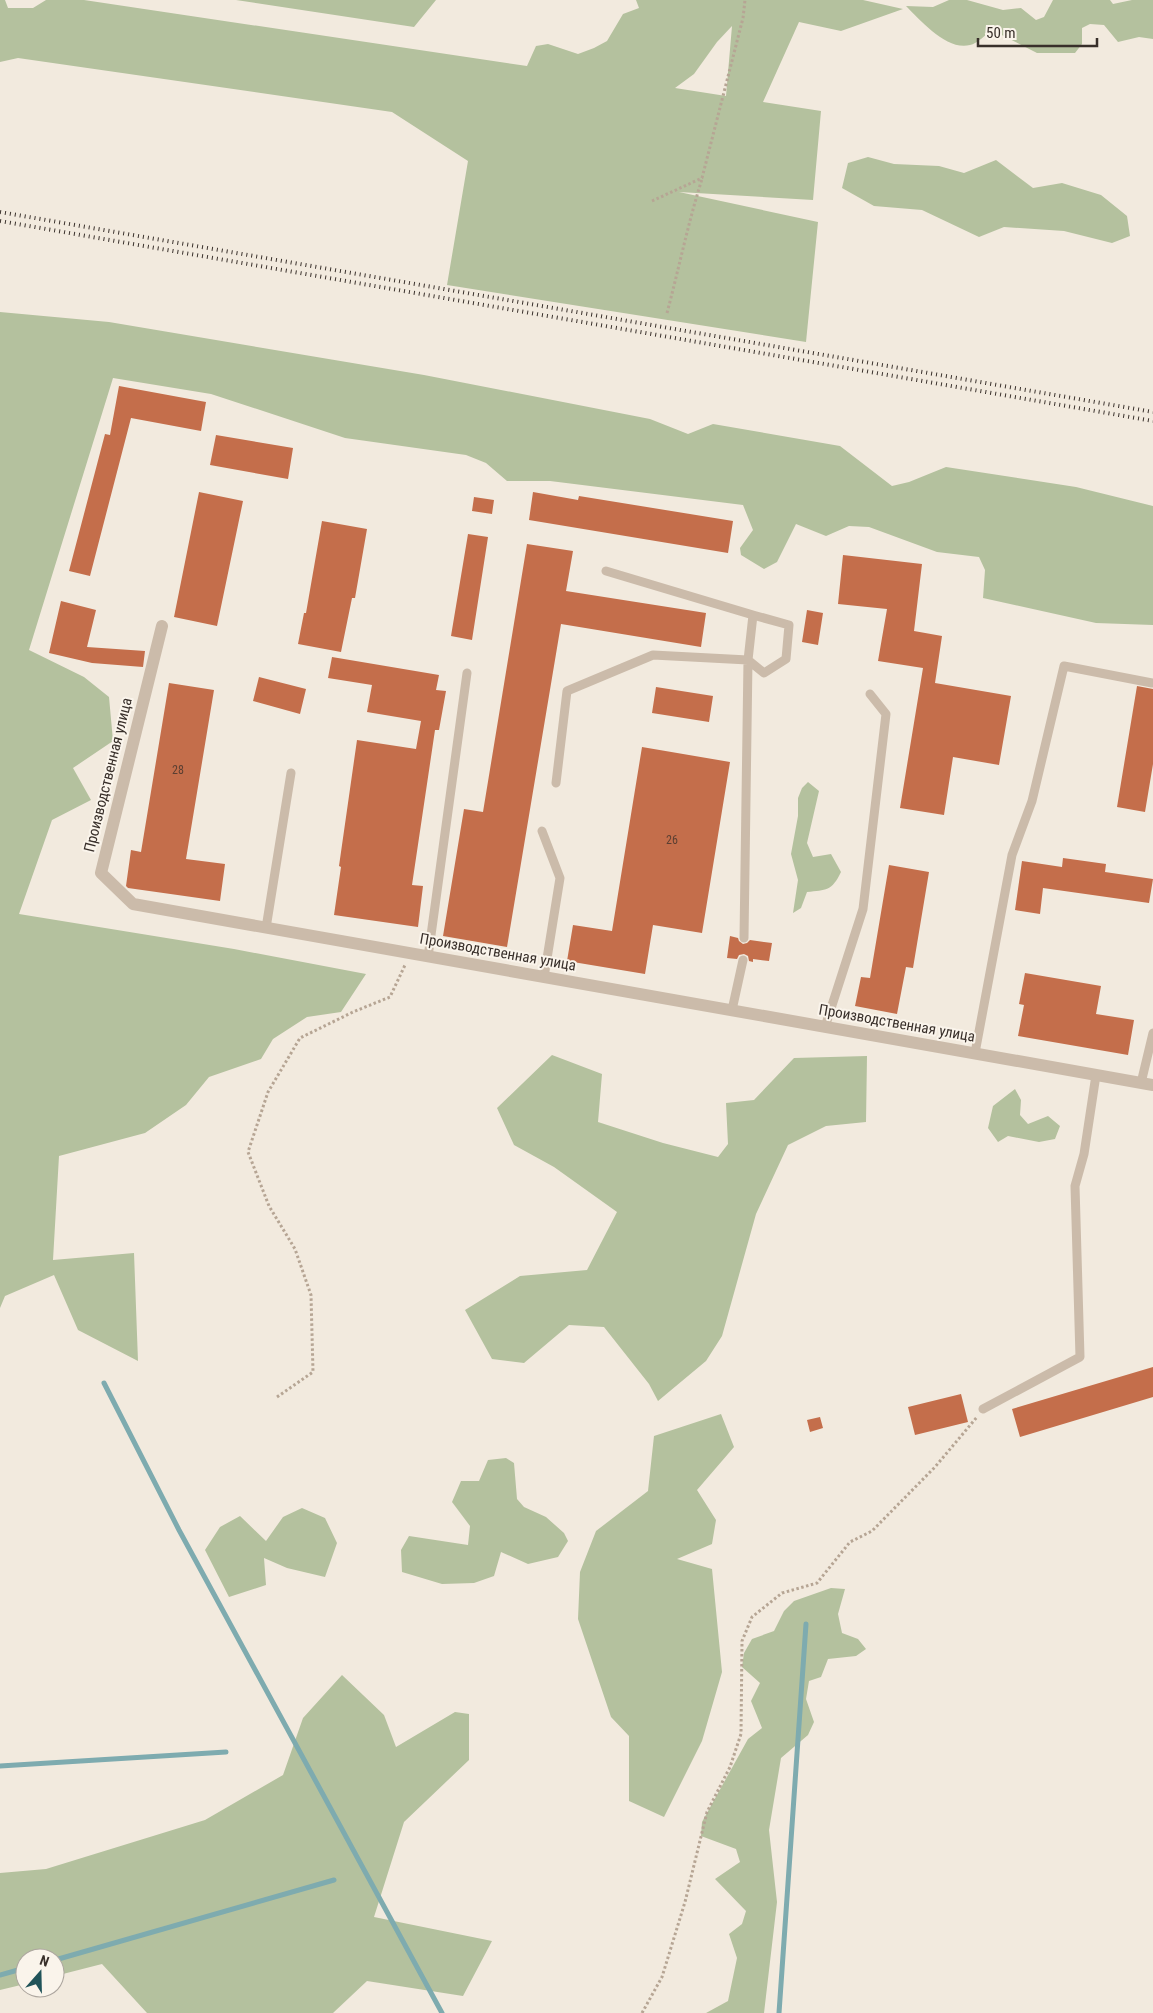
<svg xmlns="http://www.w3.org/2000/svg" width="1153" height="2013" font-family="'Roboto Condensed',sans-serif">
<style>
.green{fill:#b4c19e;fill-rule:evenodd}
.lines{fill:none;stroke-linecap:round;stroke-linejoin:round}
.stream{stroke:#7eabaf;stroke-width:5}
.building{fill:#c46e4b}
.path{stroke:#b6a594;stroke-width:3;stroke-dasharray:2.5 2.5;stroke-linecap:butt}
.lane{stroke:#cbbbaa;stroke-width:9}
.street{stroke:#cbbbaa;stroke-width:12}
.rail{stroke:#382f2a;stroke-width:4;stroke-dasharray:1 4;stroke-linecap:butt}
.labels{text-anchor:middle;stroke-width:4;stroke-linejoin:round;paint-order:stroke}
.number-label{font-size:12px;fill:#5b3f32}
.street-label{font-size:15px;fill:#382f2a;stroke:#faf4eb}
</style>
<rect width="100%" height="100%" fill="#f2eade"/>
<!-- green -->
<path class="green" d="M 0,0 L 5,0 L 8,8 L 33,8 L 46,0 L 84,0 L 527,66 L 536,46 L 548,44 L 578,54 L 594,48 L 607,41 L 623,14 L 639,8 L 636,0 L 863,0 L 903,9 L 841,31 L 799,22 L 763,102 L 821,111 L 813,200 L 679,192 L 818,222 L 806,342 L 447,285 L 468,161 L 392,112 L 18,58 L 0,62 ZM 732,26 L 726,96 L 675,88 L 694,74 L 717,42 Z
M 236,0 L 436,0 L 414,27 Z
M 949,0 L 967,0 L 1003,10 L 1021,8 L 1036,20 L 1044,17 L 1053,0 L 1110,0 L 1113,4 L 1132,0 L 1153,0 L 1153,39 L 1139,37 L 1118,42 L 1104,25 L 1090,24 L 1082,28 L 1082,44 L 1075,53 L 1037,53 L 992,30 C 986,34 977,44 970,45 C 947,51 921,21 906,6 L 933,7 Z
M 868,157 L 894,164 L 939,166 L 964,173 L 996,160 L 1033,188 L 1062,183 L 1101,195 L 1127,216 L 1130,236 L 1112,243 L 1064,231 L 1004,227 L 979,237 L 922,210 L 874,206 L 842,188 L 848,163 Z
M 0,312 L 109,322 L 424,375 L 650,419 L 688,434 L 713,424 L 840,446 L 892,486 L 909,482 L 946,467 L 1076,487 L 1153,506 L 1153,625 L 1096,623 L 983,598 L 985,570 L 979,557 L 937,552 L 869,527 L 849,526 L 826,536 L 796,524 L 777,562 L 764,569 L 741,555 L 740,548 L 753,530 L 743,505 L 550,481 L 507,481 L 486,463 L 466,455 L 345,438 L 211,394 L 113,378 L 29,650 L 84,677 L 109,697 L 113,741 L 73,768 L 91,800 L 52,820 L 19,914 L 234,949 L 366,974 L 341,1012 L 307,1017 L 273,1039 L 261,1059 L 209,1077 L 186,1105 L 145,1133 L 59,1156 L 53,1260 L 134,1253 L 138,1361 L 78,1330 L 54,1275 L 5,1296 L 0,1308 Z
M 808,782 L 819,791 L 807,843 L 813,857 L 831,854 L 841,872 C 832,891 826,890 807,892 L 801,908 L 793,913 L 798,880 L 791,854 L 798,816 L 798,798 L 802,788 Z
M 552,1055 L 602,1074 L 598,1122 L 663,1143 L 718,1157 L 728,1144 L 726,1103 L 754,1100 L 794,1058 L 867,1056 L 866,1122 L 826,1126 L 788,1145 L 756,1214 L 722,1336 L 706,1361 L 658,1401 L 649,1384 L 604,1327 L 569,1325 L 524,1363 L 492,1359 L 465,1310 L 520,1276 L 587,1270 L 617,1212 L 554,1167 L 514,1145 L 497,1108 Z
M 1015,1089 L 1021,1100 L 1020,1115 L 1028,1124 L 1048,1116 L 1060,1126 L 1055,1139 L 1039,1142 L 1008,1136 L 998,1142 L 988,1128 L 993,1106 Z
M 721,1414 L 734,1447 L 697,1490 L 716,1520 L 712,1544 L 677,1559 L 712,1569 L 722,1672 L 702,1741 L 664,1817 L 629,1801 L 629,1736 L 611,1717 L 578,1619 L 580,1572 L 596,1531 L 648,1491 L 654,1436 Z
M 506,1458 L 514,1463 L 517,1499 L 524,1507 L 546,1517 L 564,1533 L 568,1541 L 558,1557 L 528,1564 L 501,1552 L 494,1576 L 474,1583 L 442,1584 L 402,1572 L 401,1550 L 409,1536 L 468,1545 L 470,1526 L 452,1502 L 461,1481 L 479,1481 L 488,1460 Z
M 302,1508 L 325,1518 L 337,1543 L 325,1577 L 287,1568 L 264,1558 L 266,1585 L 229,1597 L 205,1550 L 220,1527 L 240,1516 L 266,1541 L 283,1517 Z
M 831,1588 L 845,1589 L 838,1614 L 842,1633 L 858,1639 L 866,1649 L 856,1656 L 828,1659 L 821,1677 L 809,1681 L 806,1699 L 814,1722 L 808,1735 L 781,1758 L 769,1830 L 777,1902 L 764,2013 L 706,2013 L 728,2001 L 737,1958 L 729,1934 L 742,1924 L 746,1911 L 715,1879 L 740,1862 L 736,1849 L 701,1836 L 702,1822 L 748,1739 L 762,1728 L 751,1701 L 760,1683 L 742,1667 L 744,1653 L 752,1639 L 774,1631 L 784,1611 L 794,1601 Z
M 342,1675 L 384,1715 L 396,1747 L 455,1712 L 469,1714 L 469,1760 L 404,1822 L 374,1917 L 492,1941 L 463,1996 L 367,1981 L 333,2013 L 147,2013 L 102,1964 L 55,1976 L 55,1958 L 25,1958 L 25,1984 L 0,1990 L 0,1873 L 46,1869 L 205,1820 L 283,1775 L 303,1718 Z"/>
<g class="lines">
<!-- stream -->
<path class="stream" d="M 104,1383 L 179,1530 L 442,2013
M 0,1766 L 226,1752
M 55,1960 L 334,1880
M 0,1975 L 25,1968
M 779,2013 L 806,1624"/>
</g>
<!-- building -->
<path class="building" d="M 119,386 L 206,402 L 201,431 L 131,418 L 90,576 L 69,571 L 105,434 L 110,435 Z
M 216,435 L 293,448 L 288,479 L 210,465 Z
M 199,492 L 243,501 L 217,626 L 174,617 Z
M 533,492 L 578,500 L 579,496 L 733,521 L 728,553 L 529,520 Z
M 474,497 L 494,500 L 492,514 L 472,511 Z
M 322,521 L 367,529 L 355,598 L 352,598 L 341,652 L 298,644 L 304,613 L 306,613 Z
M 468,534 L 488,537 L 472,640 L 451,636 Z
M 527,544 L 573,551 L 566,591 L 706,613 L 701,647 L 561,624 L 507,947 L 443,936 L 464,809 L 483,812 Z
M 843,555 L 922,564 L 914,631 L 942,636 L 935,683 L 1011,696 L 999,765 L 953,757 L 944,815 L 900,808 L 923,668 L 878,661 L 887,609 L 838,604 Z
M 61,601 L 96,610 L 87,647 L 145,651 L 143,667 L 92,663 L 49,653 Z
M 807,610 L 823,613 L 818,645 L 802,642 Z
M 332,657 L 439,675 L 436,690 L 446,691 L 439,730 L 435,730 L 412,885 L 423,886 L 418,927 L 334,915 L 341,867 L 339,866 L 357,740 L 416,749 L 421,721 L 367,712 L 372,685 L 328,678 Z
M 259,677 L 306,689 L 300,714 L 253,701 Z
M 169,683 L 214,690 L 186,859 L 225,864 L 220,901 L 128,888 L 126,886 L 131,850 L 141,852 Z
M 1137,686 L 1153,689 L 1153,764 L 1145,812 L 1117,807 Z
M 656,687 L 713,696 L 709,722 L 652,713 Z
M 642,747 L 730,762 L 702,933 L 653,925 L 645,974 L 567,961 L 573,925 L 612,931 Z
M 1063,858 L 1106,864 L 1105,872 L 1153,879 L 1149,903 L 1043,888 L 1040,914 L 1015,910 L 1022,861 L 1062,867 Z
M 889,865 L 929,872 L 913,968 L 906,967 L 897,1014 L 855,1006 L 861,977 L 870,978 Z
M 730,936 L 738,938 L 739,941 L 743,944 L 747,943 L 750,940 L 772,943 L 769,961 L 753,959 L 753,962 L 749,961 L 748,956 L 744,954 L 739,955 L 737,959 L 727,958 Z
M 1025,973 L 1101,986 L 1096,1014 L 1134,1020 L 1128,1055 L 1018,1036 L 1024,1005 L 1019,1004 Z
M 1153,1367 L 1153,1397 L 1020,1437 L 1012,1409 Z
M 961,1394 L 968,1422 L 915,1435 L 908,1407 Z
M 820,1417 L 823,1428 L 810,1432 L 807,1420 Z"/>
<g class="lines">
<!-- path -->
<path class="path" d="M 652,201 L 702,178 L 743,18 L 745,0
M 667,313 C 679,268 688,223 702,179
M 277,1397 L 313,1372 L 311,1295 L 295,1249 L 269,1206 L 248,1152 L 268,1092 L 300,1038 L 353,1012 L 390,997 L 405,965
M 642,2013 L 662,1977 L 685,1902 L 707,1812 L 730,1767 L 741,1734 L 742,1641 L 752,1617 L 782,1593 L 817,1583 L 850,1542 L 872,1531 L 935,1467 L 977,1417"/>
<!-- lane -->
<path class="lane" d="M 606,571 L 753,615 L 748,660 L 744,938
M 556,783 L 567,691 L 653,655 L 748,660 L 764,673 L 786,659 L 789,625 L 753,615
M 542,831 L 560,878 L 544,977
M 266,928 L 291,773
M 428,957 L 467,673
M 732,1010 L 743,960
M 825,1027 L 863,909 L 886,714 L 870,694
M 975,1053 L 1012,855 L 1032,801 L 1064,666 L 1152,683
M 1141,1083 L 1153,1033
M 983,1409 L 1080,1357 L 1075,1186 L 1084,1154 L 1096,1075"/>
<!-- street -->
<path class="street" d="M 162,626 L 101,873 L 133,904 L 1153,1085"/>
<!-- rail -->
<path class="rail" d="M 0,212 L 1153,412
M 0,221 L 1153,421"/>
</g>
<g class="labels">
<!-- number labels -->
<g class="number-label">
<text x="178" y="774">28</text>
<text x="672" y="844">26</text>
</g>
<!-- street labels -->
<g class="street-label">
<text transform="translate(108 775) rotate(-76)" y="5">Производственная улица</text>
<text transform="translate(498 952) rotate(10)" y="5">Производственная улица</text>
<text transform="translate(897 1023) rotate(10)" y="5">Производственная улица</text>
</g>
</g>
<!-- north arrow -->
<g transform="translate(40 1973) rotate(20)"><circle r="24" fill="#faf4eb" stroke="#aca59e"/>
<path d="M0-4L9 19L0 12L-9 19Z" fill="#205359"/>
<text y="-8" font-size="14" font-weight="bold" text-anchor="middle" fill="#382f2a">N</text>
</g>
<!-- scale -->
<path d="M978 38v8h119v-8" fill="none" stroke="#382f2a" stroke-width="2.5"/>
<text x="986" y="38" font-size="15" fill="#382f2a" stroke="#faf4eb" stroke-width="4" paint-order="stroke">50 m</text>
</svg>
